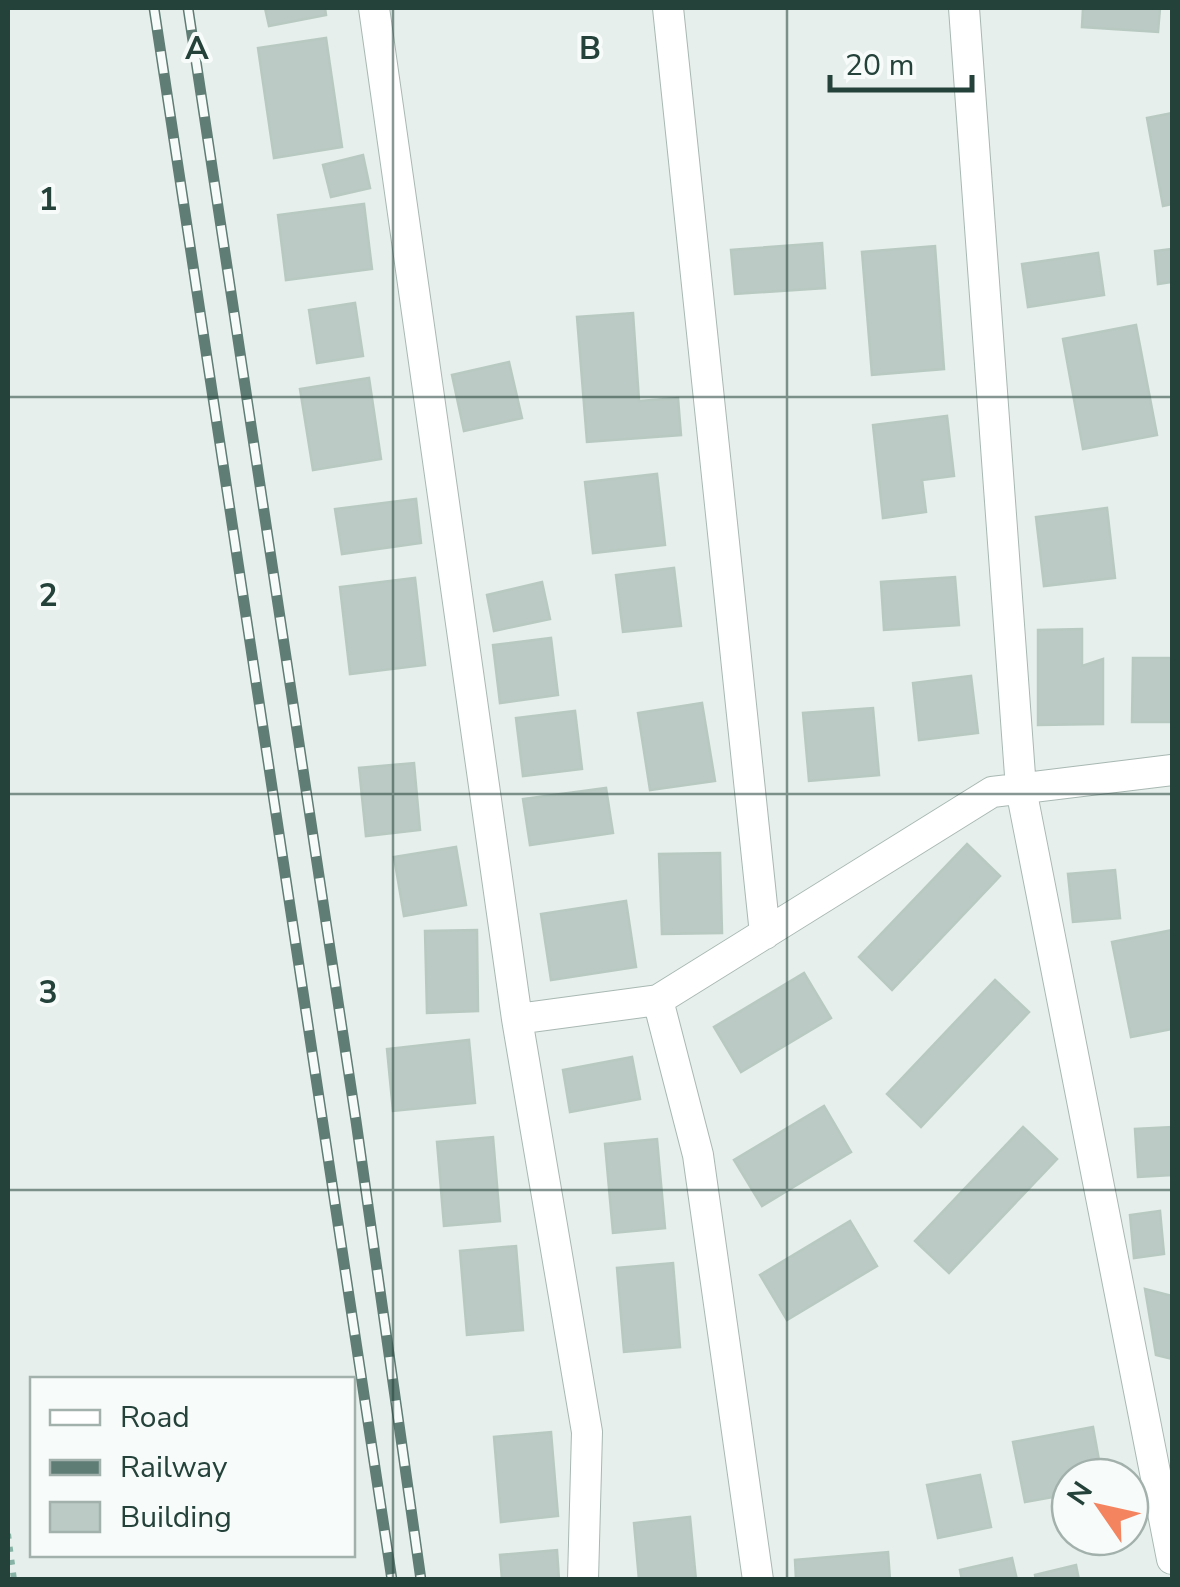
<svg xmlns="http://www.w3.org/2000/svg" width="1180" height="1587" font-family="'Nunito Sans',sans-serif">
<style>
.building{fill:#bbcac4;stroke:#b8c9c2;stroke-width:2.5}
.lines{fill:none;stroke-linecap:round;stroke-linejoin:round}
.minor-casing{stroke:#a8b8b2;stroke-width:32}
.path{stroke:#86b3a5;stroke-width:6;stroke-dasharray:5 8;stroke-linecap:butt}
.minor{stroke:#fff;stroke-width:30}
.rail-casing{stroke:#5f7d75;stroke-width:11}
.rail{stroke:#f7fbf9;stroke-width:8;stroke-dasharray:22;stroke-linecap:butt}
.grid{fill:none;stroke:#24423a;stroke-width:2.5;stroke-opacity:0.55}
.grid-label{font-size:32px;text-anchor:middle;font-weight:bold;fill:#24423a;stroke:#f7fbf9;stroke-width:8;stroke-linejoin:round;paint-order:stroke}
</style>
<rect width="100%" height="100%" fill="#e6efeb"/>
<!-- building -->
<path class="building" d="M 265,8 L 325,8 L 326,15 L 269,26 Z
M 1083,8 L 1160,8 L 1158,32 L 1082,27 Z
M 326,38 L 342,147 L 274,158 L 258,48 Z
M 1172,113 L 1172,204 L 1163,206 L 1147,118 Z
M 363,155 L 370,188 L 331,197 L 323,165 Z
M 364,204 L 372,269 L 286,280 L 278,215 Z
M 822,243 L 825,288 L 735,294 L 731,250 Z
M 935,246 L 944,369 L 872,375 L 862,252 Z
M 1172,249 L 1172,282 L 1158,284 L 1155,251 Z
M 1098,253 L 1104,295 L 1028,307 L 1022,264 Z
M 355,303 L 363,356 L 317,363 L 309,310 Z
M 633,313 L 639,401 L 678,398 L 681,435 L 587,442 L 577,317 Z
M 1136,325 L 1157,435 L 1083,449 L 1063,339 Z
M 509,362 L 522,418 L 464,431 L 452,375 Z
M 369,378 L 381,459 L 313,470 L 300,389 Z
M 947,416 L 954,476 L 922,480 L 926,512 L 883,518 L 873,425 Z
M 657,474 L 665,545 L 593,553 L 585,482 Z
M 416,499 L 421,543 L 342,554 L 335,509 Z
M 1107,508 L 1115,578 L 1044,586 L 1036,517 Z
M 674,568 L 681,626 L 623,632 L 616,575 Z
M 955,577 L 959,625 L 884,630 L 881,582 Z
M 415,578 L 425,665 L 350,674 L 340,587 Z
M 542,582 L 550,619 L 494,631 L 487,595 Z
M 1082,629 L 1082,666 L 1103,659 L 1103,724 L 1038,725 L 1038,630 Z
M 551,638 L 558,695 L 500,703 L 493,645 Z
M 1133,658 L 1172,658 L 1172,722 L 1132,722 Z
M 971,676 L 978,733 L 919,740 L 913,683 Z
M 702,703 L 715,781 L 650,790 L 638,713 Z
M 873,708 L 879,775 L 809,781 L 803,713 Z
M 575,711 L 582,769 L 523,776 L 516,718 Z
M 414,763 L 420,830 L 366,836 L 359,768 Z
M 606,788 L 613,833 L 530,845 L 523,799 Z
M 967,844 L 1000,876 L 892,990 L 859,957 Z
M 456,847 L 466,905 L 404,916 L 394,857 Z
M 720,853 L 722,933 L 662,934 L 659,854 Z
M 1115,870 L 1120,918 L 1073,922 L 1068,874 Z
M 626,901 L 636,967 L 551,980 L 541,914 Z
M 477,930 L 478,1011 L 427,1013 L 425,931 Z
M 1172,930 L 1172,1029 L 1131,1037 L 1112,942 Z
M 804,973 L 831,1018 L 741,1072 L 714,1027 Z
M 995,980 L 1029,1012 L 921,1127 L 887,1094 Z
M 469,1040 L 475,1103 L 393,1111 L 387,1049 Z
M 632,1057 L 640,1099 L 570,1112 L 563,1070 Z
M 824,1106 L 851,1152 L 762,1206 L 734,1160 Z
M 1023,1127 L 1057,1159 L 949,1273 L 915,1241 Z
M 1172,1127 L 1172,1175 L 1138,1177 L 1135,1129 Z
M 493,1137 L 500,1221 L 444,1226 L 437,1142 Z
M 657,1139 L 665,1228 L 613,1233 L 605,1144 Z
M 1160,1211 L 1164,1254 L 1134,1258 L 1130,1215 Z
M 850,1221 L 877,1266 L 787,1320 L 760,1275 Z
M 516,1246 L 523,1330 L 467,1335 L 460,1251 Z
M 673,1263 L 680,1347 L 624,1352 L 617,1268 Z
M 1145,1289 L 1172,1296 L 1172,1359 L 1156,1355 Z
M 1093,1427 L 1102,1477 L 1070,1477 L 1070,1494 L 1025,1502 L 1013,1442 Z
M 551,1432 L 558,1516 L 501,1522 L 494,1437 Z
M 980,1475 L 991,1527 L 938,1538 L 927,1485 Z
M 690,1517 L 696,1580 L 639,1580 L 634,1523 Z
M 557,1550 L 559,1580 L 502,1580 L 500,1555 Z
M 888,1552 L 890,1580 L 796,1580 L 795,1560 Z
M 1012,1558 L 1017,1580 L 962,1580 L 960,1570 Z
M 1076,1565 L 1079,1580 L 1036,1580 L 1035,1575 Z"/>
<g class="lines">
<defs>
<path id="minor" d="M 374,8 L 517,1019
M 668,8 L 765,934
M 964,8 L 1021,789 L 1172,1559
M 658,1000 L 698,1155 L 758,1580
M 583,1580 L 587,1432 L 517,1019 L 658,1000 L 992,792 L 1172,770"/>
</defs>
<!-- minor casing -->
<use href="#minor" class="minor-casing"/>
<!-- path -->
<path class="path" d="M 8,1534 L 14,1580"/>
<!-- minor -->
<use href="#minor" class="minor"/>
<defs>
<path id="rail" d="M 154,8 L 392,1580
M 188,8 L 356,1121 L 421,1580"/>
</defs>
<!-- rail casing -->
<use href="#rail" class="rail-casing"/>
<!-- rail -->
<use href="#rail" class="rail"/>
</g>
<!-- grid -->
<path class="grid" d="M 393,8 L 393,1580M 787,8 L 787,1580M 8,397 L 1172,397M 8,794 L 1172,794M 8,1190 L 1172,1190"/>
<g class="grid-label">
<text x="197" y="59">A</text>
<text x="590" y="59">B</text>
<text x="48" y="210">1</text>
<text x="48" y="606">2</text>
<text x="48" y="1003">3</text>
</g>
<!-- border -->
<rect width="1180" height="1587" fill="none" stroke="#24423a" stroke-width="20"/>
<!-- legend -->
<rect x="30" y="1377" width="325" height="180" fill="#f7fbf9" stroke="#a3b1ad" stroke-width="2.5"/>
<rect x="50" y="1410" width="50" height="15" fill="#ffffff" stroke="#a3b1ad" stroke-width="2.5"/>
<text x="120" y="1427" font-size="30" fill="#24423a">Road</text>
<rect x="50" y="1460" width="50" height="15" fill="#5f7d75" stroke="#a3b1ad" stroke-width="2.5"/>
<text x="120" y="1477" font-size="30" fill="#24423a">Railway</text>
<rect x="50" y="1502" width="50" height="30" fill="#bbcac4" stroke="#a3b1ad" stroke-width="2.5"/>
<text x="120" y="1527" font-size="30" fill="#24423a">Building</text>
<!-- north arrow -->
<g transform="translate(1100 1507) rotate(304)"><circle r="48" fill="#f7fbf9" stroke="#a3b1ad" stroke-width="2.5"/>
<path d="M0-8L18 38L0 25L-18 38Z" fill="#f4845f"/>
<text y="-15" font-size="28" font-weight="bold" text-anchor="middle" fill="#24423a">N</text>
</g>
<!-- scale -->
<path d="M830 75v15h142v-15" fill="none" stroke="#24423a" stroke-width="5"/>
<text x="845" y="75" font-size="30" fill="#24423a" stroke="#f7fbf9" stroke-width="8" paint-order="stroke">20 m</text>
</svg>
